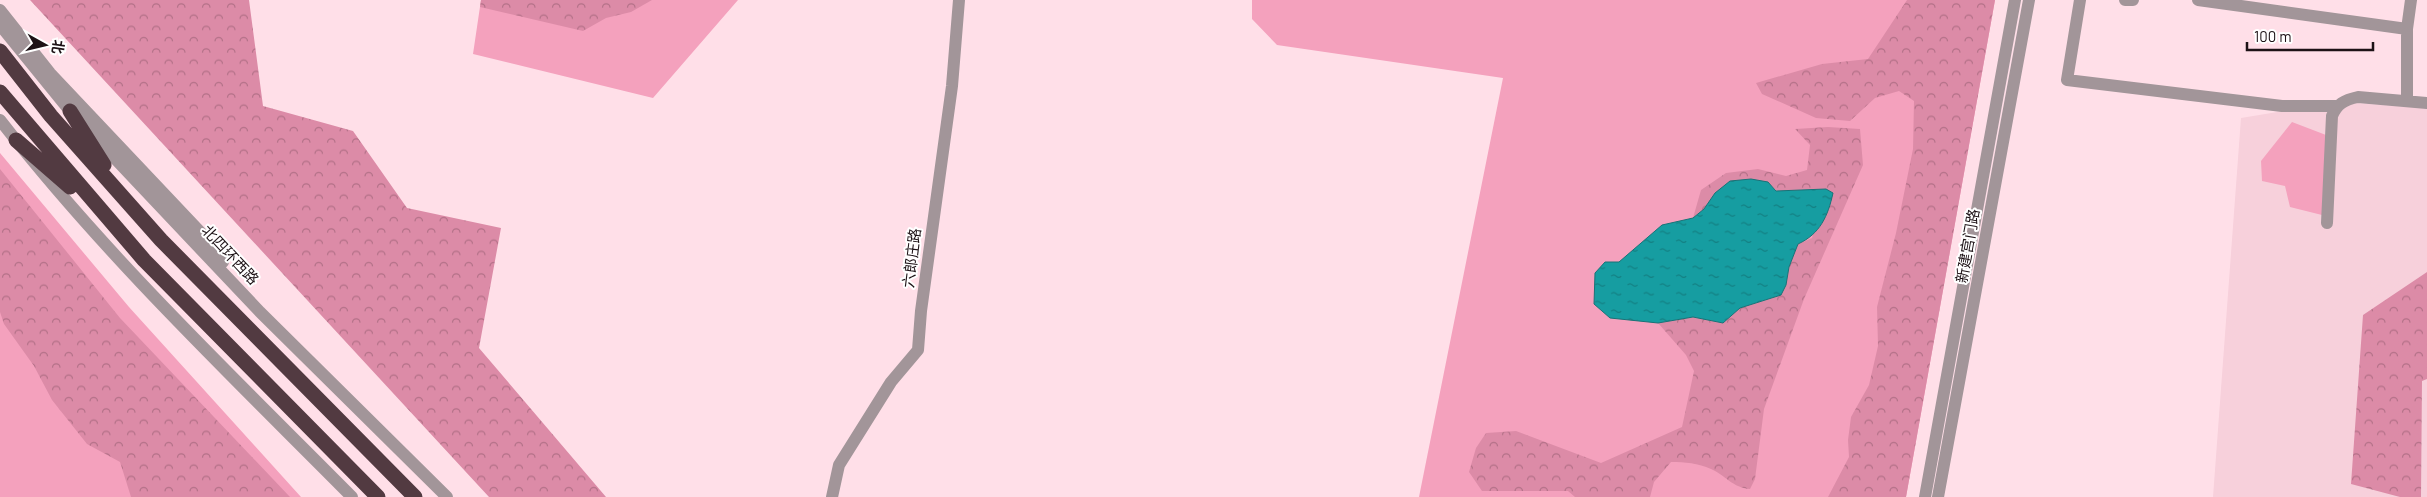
<svg xmlns="http://www.w3.org/2000/svg" width="2427" height="497" font-family="Barlow,'Noto Sans SC',sans-serif">
<style>
.built{fill:#f7d0db}
.green{fill:#f4a1bd}
.forest{fill:url(#forest-crowns)}
.water{fill:url(#water-ripples);stroke:#187377}
.lines{fill:none;stroke-linecap:round;stroke-linejoin:round}
.minor{stroke:#a29599;stroke-width:12}
.highway{stroke:#523a41;stroke-width:15}
.labels{text-anchor:middle;stroke-width:4;stroke-linejoin:round;paint-order:stroke}
.street-label{font-size:15px;fill:#1d1216;stroke:#fff}
</style>
<defs>
<pattern id="forest-crowns" width="20" height="18" patternUnits="userSpaceOnUse" patternTransform="scale(1.25)"><rect width="20" height="18" fill="#dc8ba7"/><path d="M2 6a3 3 0 1 1 6 0M12 15a3 3 0 1 1 6 0" fill="none" stroke="#b27087"/></pattern>
<pattern id="water-ripples" width="26" height="14" patternUnits="userSpaceOnUse" patternTransform="scale(1.25)"><rect width="26" height="14" fill="#169da1"/><path d="M2 4q2-2 4 0t4 0M15 11q2-2 4 0t4 0" fill="none" stroke="#137f82"/></pattern>
</defs>
<rect width="100%" height="100%" fill="#ffdfe8"/>
<!-- built -->
<path class="built" d="M 2338,102 L 2427,108 L 2427,497 L 2213,497 L 2241,118 Z"/>
<!-- green -->
<path class="green" d="M 481,0 L 738,0 L 653,98 L 473,54 Z
M 1252,0 L 1995,0 L 1906,497 L 1419,497 L 1503,78 L 1277,45 L 1252,19 Z
M 2292,122 L 2326,135 L 2322,215 L 2290,207 L 2285,186 L 2262,181 L 2261,161 Z
M 0,153 L 129,307 L 301,497 L 0,497 Z"/>
<!-- forest -->
<path class="forest" d="M 30,0 L 249,0 L 263,106 L 353,131 L 407,208 L 501,228 L 479,348 L 606,497 L 489,497 Z
M 481,0 L 652,0 L 631,12 L 606,18 L 583,31 L 480,7 Z
M 1907,0 L 1995,0 L 1906,497 L 1828,497 L 1849,457 L 1848,440 L 1851,417 L 1869,385 L 1878,346 L 1877,307 L 1896,233 L 1913,149 L 1914,101 L 1899,91 L 1875,98 L 1850,121 L 1816,118 L 1762,94 L 1756,83 L 1822,64 L 1868,59 Z
M 1828,127 L 1860,129 L 1863,165 L 1804,299 L 1764,409 L 1755,479 L 1750,489 C 1733,488 1725,475 1711,469 C 1698,463 1685,462 1671,462 L 1654,482 L 1650,497 L 1575,497 L 1568,491 L 1482,491 L 1469,472 L 1476,448 L 1486,433 L 1516,431 L 1601,463 L 1682,427 L 1694,371 L 1686,355 L 1658,323 L 1693,317 L 1723,323 L 1740,308 L 1772,298 L 1786,285 L 1789,267 L 1798,244 L 1812,238 L 1826,189 L 1785,192 L 1776,190 L 1768,182 L 1716,193 L 1704,209 L 1693,218 L 1701,190 L 1726,173 L 1758,169 L 1786,176 L 1807,170 L 1810,145 L 1795,129 Z
M 0,169 L 120,318 L 290,497 L 131,497 L 120,462 L 87,444 L 52,400 L 34,366 L 4,324 L 0,312 Z
M 2427,272 L 2427,379 L 2422,381 L 2421,497 L 2400,497 L 2351,484 L 2363,315 Z"/>
<!-- water -->
<path class="water" d="M 1751,179 L 1768,182 L 1776,191 L 1826,189 L 1833,193 C 1828,216 1820,234 1798,244 L 1789,267 L 1786,285 L 1781,295 L 1740,308 L 1723,323 L 1693,317 L 1658,323 L 1610,318 L 1594,304 L 1595,273 L 1605,262 L 1619,262 L 1662,225 L 1693,218 L 1704,209 L 1715,193 L 1730,181 Z"/>
<g class="lines">
<!-- minor -->
<path class="minor" d="M 2080,0 L 2067,80 L 2282,106 L 2336,106
M 2125,0 L 2133,0
M 2198,0 L 2407,29
M 0,10 L 50,73 L 206,238 L 223,262
M 0,25 L 70,111 L 260,312 L 447,497
M 2407,101 L 2407,29 L 2411,0
M 0,120 C 105,255 231,375 352,497
M 2327,223 L 2332,116 C 2337,104 2344,100 2358,97 L 2427,103
M 832,497 L 839,465 L 891,382 L 918,350 L 921,311 L 952,86 L 959,0
M 1925,497 L 2015,0
M 1938,497 L 2029,0"/>
<!-- highway -->
<path class="highway" d="M 0,51 L 51,116 L 161,240 L 415,497
M 0,92 L 144,260 L 378,497
M 70,111 L 104,165
M 16,140 L 70,187"/>
</g>
<g class="labels">
<!-- street labels -->
<g class="street-label">
<text transform="translate(1968 246) rotate(-80)" y="5">新建宫门路</text>
<text transform="translate(230 255) rotate(47)" y="5">北四环西路</text>
<text transform="translate(912 258) rotate(-83)" y="5">六郎庄路</text>
</g>
</g>
<!-- north arrow -->
<g transform="translate(45 45) rotate(98)" stroke="#ffffff" stroke-width="4" paint-order="stroke">
<path d="M0-4L9 19L0 12L-9 19Z" fill="#1d1216"/>
<text y="-8" font-size="14" font-weight="bold" text-anchor="middle" fill="#1d1216">北</text>
</g>
<!-- scale -->
<path d="M2247 42v8h126v-8" fill="none" stroke="#1d1216" stroke-width="2.5"/>
<text x="2254" y="42" font-size="15" fill="#1d1216" stroke="#ffffff" stroke-width="4" paint-order="stroke">100 m</text>
</svg>
